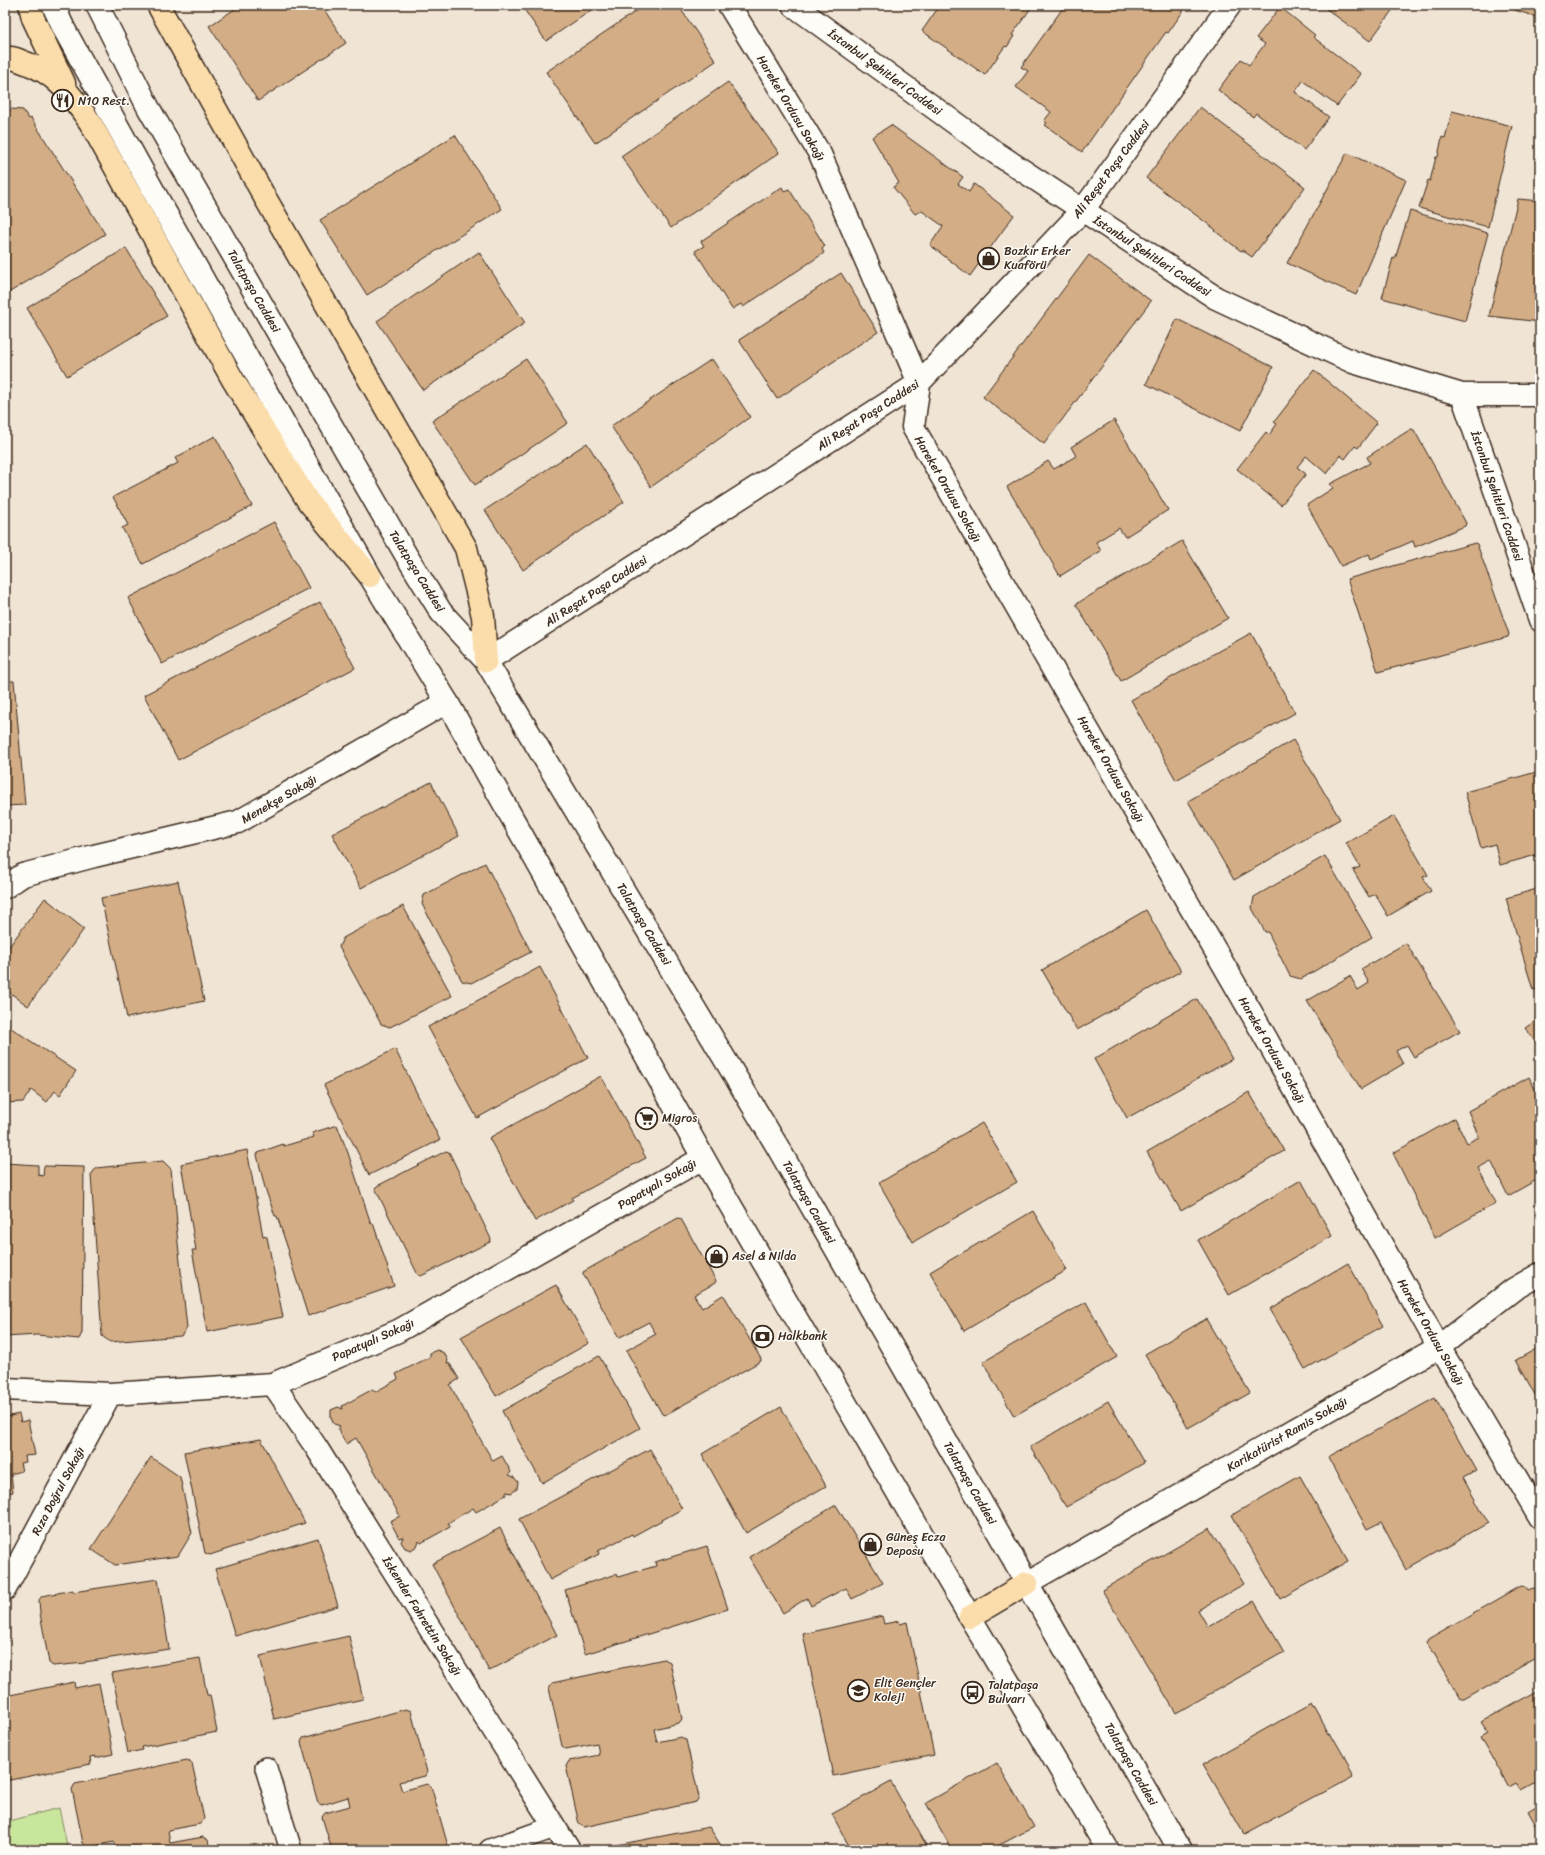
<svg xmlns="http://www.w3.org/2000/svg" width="1545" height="1855" font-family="Sriracha,sans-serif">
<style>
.green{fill:#c9e69d;stroke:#82885e}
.building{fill:#d3ad85;stroke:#3b2a1e}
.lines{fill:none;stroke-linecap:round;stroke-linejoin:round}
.service-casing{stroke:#3b2a1e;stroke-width:24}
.minor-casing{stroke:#3b2a1e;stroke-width:25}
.secondary-casing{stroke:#3b2a1e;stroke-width:25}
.primary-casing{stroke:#3b2a1e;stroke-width:25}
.service{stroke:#fdfcf7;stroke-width:21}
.minor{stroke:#fdfcf7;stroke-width:22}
.secondary{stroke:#fdfcf7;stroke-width:22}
.primary{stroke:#fbddab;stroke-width:22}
.labels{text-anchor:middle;stroke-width:3;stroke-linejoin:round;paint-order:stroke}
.street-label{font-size:12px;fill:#3b2a1e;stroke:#fdfcf7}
.poi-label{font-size:12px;fill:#3b2a1e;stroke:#fdfcf7;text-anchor:start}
</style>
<rect width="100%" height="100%" fill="#f0e4d5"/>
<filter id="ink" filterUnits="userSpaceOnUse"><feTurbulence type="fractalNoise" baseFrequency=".025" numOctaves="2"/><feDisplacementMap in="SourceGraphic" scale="8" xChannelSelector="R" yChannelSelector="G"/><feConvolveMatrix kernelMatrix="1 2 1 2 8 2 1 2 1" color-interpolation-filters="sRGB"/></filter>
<g filter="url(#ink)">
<!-- green -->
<path class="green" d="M 59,1808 L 68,1850 L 5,1850 L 5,1822 Z"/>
<!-- building -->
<path class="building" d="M 241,5 L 321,5 L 346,43 L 258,101 L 209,26 Z
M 521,5 L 599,5 L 546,41 Z
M 645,5 L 678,5 L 716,61 L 595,143 L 546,72 Z
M 940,5 L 1033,5 L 1012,35 L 1014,36 L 1007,47 L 1005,46 L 985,75 L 922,31 Z
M 1065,5 L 1177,5 L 1184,10 L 1168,33 L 1166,32 L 1082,152 L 1045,125 L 1047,123 L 1044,121 L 1051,112 L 1016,87 L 1028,71 L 1021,67 Z
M 1321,5 L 1396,5 L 1370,41 Z
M 1499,5 L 1540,5 L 1540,18 Z
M 1280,7 L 1315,35 L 1313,37 L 1361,74 L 1337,106 L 1303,81 L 1295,92 L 1329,117 L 1304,150 L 1256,113 L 1253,117 L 1218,90 L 1241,59 L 1249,65 L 1265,44 L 1256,38 Z
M 728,82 L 779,153 L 671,228 L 621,156 Z
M 1200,107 L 1305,187 L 1252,257 L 1242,250 L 1241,251 L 1215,231 L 1216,230 L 1146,178 Z
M 11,109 L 23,110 L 29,119 L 31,118 L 105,234 L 5,295 L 5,118 Z
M 1452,111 L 1512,126 L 1488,227 L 1419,208 L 1428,180 L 1430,181 L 1436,157 L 1438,157 L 1442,137 L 1445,138 Z
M 891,125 L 963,177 L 958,184 L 969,192 L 974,184 L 1014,215 L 970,276 L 930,245 L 943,226 L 922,211 L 915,214 L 893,187 L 899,183 L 872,137 Z
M 455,135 L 502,209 L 367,295 L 320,220 Z
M 1347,153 L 1406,180 L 1356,295 L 1287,263 Z
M 782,187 L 784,191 L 789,189 L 825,246 L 822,249 L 824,253 L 743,307 L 741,304 L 732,309 L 695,251 L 704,246 L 701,241 Z
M 1518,199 L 1540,201 L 1540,322 L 1489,316 Z
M 1410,211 L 1488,233 L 1465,321 L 1382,298 L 1393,258 L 1395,259 Z
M 126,248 L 167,316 L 67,376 L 27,308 Z
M 479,252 L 525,323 L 423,390 L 377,321 Z
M 1089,255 L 1151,301 L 1044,444 L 983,397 Z
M 841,273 L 878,332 L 777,399 L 739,340 Z
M 1177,319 L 1273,367 L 1240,431 L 1146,384 Z
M 526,359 L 568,423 L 475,485 L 432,421 Z
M 712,359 L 750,417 L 651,487 L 611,426 Z
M 1314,370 L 1377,423 L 1358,448 L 1355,446 L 1345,459 L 1340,455 L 1327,474 L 1306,456 L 1297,467 L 1306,474 L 1281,505 L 1237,469 L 1266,432 L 1269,435 L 1277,424 L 1274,422 Z
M 1114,420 L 1168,510 L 1125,537 L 1119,528 L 1096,542 L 1101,551 L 1060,576 L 1007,487 L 1048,461 L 1054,469 L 1076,456 L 1071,447 Z
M 1411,429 L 1414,430 L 1466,523 L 1465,526 L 1415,547 L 1413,541 L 1371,559 L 1369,554 L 1341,566 L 1307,505 L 1333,488 L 1330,484 L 1370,463 L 1367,457 Z
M 215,436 L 252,506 L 143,564 L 122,528 L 128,525 L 113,497 L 178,463 L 175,458 Z
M 587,443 L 624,502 L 523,570 L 485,510 Z
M 274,522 L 309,588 L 162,664 L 128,598 Z
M 1182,541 L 1228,618 L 1121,681 L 1076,604 Z
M 1475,543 L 1477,544 L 1509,634 L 1508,637 L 1378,672 L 1347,579 Z
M 320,602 L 355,668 L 178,760 L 144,695 Z
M 1251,633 L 1295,713 L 1176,780 L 1131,700 Z
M 5,681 L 14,681 L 25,805 L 5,806 Z
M 1293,740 L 1340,819 L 1234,880 L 1188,801 Z
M 1540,771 L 1540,854 L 1500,865 L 1495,844 L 1481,848 L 1465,792 Z
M 431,782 L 459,836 L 361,888 L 332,834 Z
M 1394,816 L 1428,875 L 1423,877 L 1431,891 L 1388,916 L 1375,894 L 1369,897 L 1353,870 L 1360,867 L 1346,843 Z
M 1325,856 L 1372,937 L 1301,979 L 1290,976 L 1268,932 L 1265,932 L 1252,908 L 1254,897 Z
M 485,863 L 531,952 L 471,983 L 462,981 L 422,904 L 424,895 Z
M 178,881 L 204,1001 L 127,1018 L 101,898 Z
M 1540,888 L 1540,988 L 1533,990 L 1506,898 Z
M 45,898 L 84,929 L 28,1006 L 5,989 L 5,952 Z
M 403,906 L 452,996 L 390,1027 L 381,1024 L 339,947 L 343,938 Z
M 1146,910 L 1181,971 L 1077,1030 L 1042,970 Z
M 1406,943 L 1460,1031 L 1414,1057 L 1407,1045 L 1396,1051 L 1403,1064 L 1361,1089 L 1307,1001 L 1350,976 L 1358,990 L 1369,983 L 1361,969 Z
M 540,967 L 588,1058 L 477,1118 L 428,1027 Z
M 1197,999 L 1232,1059 L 1127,1118 L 1094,1059 Z
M 1540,1018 L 1540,1049 L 1525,1028 Z
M 5,1024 L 76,1071 L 60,1095 L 55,1091 L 47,1102 L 31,1090 L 23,1102 L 5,1103 Z
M 395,1049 L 440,1140 L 369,1175 L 324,1085 Z
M 601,1076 L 646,1158 L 572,1198 L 573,1200 L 535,1221 L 489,1138 Z
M 1529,1077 L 1540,1100 L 1540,1178 L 1508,1196 L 1491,1161 L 1478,1168 L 1496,1203 L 1435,1238 L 1393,1153 L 1455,1118 L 1467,1143 L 1479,1137 L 1468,1111 Z
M 1249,1092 L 1284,1151 L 1181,1211 L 1147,1152 Z
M 982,1123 L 1017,1182 L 913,1242 L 879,1183 Z
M 337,1125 L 348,1153 L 371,1224 L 373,1223 L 394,1286 L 308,1316 L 288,1253 L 289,1252 L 277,1216 L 275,1216 L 265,1188 L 257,1155 L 258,1153 L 283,1144 L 284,1146 L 314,1137 L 312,1133 Z
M 247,1150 L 263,1236 L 267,1237 L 283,1317 L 207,1332 L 192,1250 L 196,1250 L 181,1164 Z
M 446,1151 L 449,1152 L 491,1239 L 490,1242 L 421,1276 L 418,1275 L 375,1188 L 377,1186 Z
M 163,1161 L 171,1169 L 174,1198 L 175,1198 L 177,1224 L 176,1224 L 187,1328 L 181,1336 L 110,1342 L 102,1336 L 91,1175 L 96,1168 Z
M 5,1163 L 38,1165 L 38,1175 L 43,1176 L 44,1166 L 84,1167 L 82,1333 L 79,1339 L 37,1335 L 5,1337 Z
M 1301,1180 L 1332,1236 L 1229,1295 L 1198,1240 Z
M 1033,1211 L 1067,1270 L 964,1331 L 930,1272 Z
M 678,1218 L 681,1219 L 716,1281 L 715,1283 L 694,1295 L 702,1308 L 723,1295 L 725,1297 L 761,1359 L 761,1361 L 665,1415 L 662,1414 L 627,1352 L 627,1350 L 656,1334 L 651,1326 L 649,1322 L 620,1337 L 618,1336 L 583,1274 L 583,1272 Z
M 1348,1263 L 1383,1326 L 1305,1369 L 1270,1309 Z
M 556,1285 L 589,1343 L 496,1396 L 461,1337 Z
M 1086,1302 L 1117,1357 L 1014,1416 L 983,1362 Z
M 1206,1319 L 1250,1393 L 1188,1428 L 1145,1354 Z
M 1540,1347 L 1540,1404 L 1516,1360 Z
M 437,1350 L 444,1353 L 448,1360 L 447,1363 L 450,1364 L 459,1379 L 450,1385 L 471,1423 L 493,1461 L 502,1456 L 511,1472 L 509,1475 L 514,1477 L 518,1482 L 517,1489 L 511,1493 L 506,1492 L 506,1495 L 476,1512 L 473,1508 L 448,1523 L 450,1527 L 421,1543 L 419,1541 L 417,1546 L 411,1550 L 405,1548 L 401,1542 L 403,1537 L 399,1538 L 390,1521 L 400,1516 L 356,1438 L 346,1444 L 338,1429 L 340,1426 L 334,1424 L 331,1417 L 331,1410 L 338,1407 L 343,1409 L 342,1406 L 373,1389 L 375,1392 L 398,1379 L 396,1374 L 430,1357 L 430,1353 Z
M 599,1356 L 640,1428 L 542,1483 L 502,1411 Z
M 1435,1398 L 1476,1471 L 1463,1478 L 1488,1523 L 1406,1569 L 1381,1522 L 1367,1529 L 1328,1457 Z
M 1108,1401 L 1144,1463 L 1066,1507 L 1030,1447 Z
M 781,1407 L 826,1486 L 746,1533 L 702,1454 Z
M 19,1414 L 21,1422 L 28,1420 L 35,1455 L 25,1456 L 26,1462 L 20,1463 L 22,1471 L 11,1474 L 13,1492 L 7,1493 L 8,1500 L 5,1505 L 5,1417 Z
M 261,1439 L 305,1523 L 210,1555 L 205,1553 L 184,1452 Z
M 650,1449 L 682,1509 L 633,1536 L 632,1534 L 598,1551 L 599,1554 L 550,1580 L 519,1519 Z
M 151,1457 L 180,1477 L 192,1533 L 178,1556 L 115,1565 L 91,1549 Z
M 1300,1476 L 1348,1561 L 1280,1599 L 1232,1515 Z
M 836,1505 L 883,1583 L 852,1599 L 846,1588 L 811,1606 L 807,1598 L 783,1613 L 749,1557 Z
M 500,1528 L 557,1635 L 489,1671 L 432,1564 Z
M 1210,1528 L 1244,1584 L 1198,1610 L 1208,1627 L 1254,1601 L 1284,1652 L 1176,1713 L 1102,1590 Z
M 318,1538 L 338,1606 L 235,1636 L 215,1569 Z
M 707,1546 L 728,1609 L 585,1654 L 565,1590 L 617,1574 L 618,1577 L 656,1566 L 655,1562 Z
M 158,1579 L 169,1649 L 85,1662 L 85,1663 L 53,1666 L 49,1663 L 40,1613 L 39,1600 L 42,1596 L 73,1590 L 73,1592 Z
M 1521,1586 L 1525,1587 L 1528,1591 L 1533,1589 L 1536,1590 L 1540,1596 L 1540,1657 L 1464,1700 L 1460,1700 L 1427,1643 L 1429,1639 Z
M 882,1616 L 884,1624 L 899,1621 L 900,1624 L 907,1622 L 934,1755 L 833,1776 L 803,1634 Z
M 349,1636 L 363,1699 L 274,1719 L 260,1656 Z
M 200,1658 L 207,1695 L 210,1695 L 217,1732 L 142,1747 L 143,1750 L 128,1753 L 112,1673 Z
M 664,1659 L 670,1662 L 682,1719 L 679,1723 L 654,1729 L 657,1742 L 681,1737 L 686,1740 L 699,1797 L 696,1802 L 584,1827 L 579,1824 L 566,1766 L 569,1761 L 599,1755 L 597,1743 L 566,1749 L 562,1746 L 549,1688 L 552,1683 Z
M 74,1682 L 75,1688 L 99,1683 L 113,1754 L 95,1758 L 95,1756 L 90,1757 L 91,1764 L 5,1781 L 5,1696 Z
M 1540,1690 L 1540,1779 L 1522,1789 L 1517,1782 L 1510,1786 L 1481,1735 L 1488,1731 L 1482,1722 Z
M 1312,1703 L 1353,1775 L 1244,1834 L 1203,1764 Z
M 406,1709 L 411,1711 L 427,1772 L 425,1776 L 399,1782 L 402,1791 L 427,1784 L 431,1786 L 448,1846 L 447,1850 L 332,1850 L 322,1817 L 325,1813 L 350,1806 L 348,1797 L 322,1805 L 318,1803 L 301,1742 L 303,1738 Z
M 187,1760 L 192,1763 L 204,1819 L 200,1824 L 168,1830 L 170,1843 L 203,1837 L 208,1840 L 210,1850 L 116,1850 L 114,1842 L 88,1847 L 83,1843 L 72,1789 L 75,1784 Z
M 997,1763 L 1034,1827 L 990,1850 L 952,1850 L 926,1803 Z
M 891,1782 L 929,1850 L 855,1850 L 854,1848 L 851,1850 L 832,1814 Z
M 1540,1806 L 1540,1837 L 1527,1814 Z
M 709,1827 L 724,1850 L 596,1849 Z"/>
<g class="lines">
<defs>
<path id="service" d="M 266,1768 L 291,1850
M 490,1850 L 554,1827"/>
<path id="minor" d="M 729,5 L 820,154 L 919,383 L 913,427 L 1263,1033 L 1439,1347 L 1540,1518
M 793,5 L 996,153 L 1216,298 L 1353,362 L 1462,395 L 1540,395
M 1462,395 L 1540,620
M 486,661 L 919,383 L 1083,210 L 1230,5
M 5,887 L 23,875 L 94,856 L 238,822 L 447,702
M 273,1384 L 316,1447 L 569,1850
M 5,1389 L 110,1394 L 273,1384 L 398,1331 L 703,1158
M 1027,1583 L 1439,1347 L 1514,1289 L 1540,1274
M 5,1589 L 110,1394"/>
<path id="secondary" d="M 53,5 L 64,29 L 160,203 L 370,576 L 447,702 L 718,1184 L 970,1617 L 1108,1850
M 97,5 L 148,107 L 406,555 L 441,612 L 486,661 L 777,1146 L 1180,1850"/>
<path id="primary" d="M 30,5 L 33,18 L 64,83
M 158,5 L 263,194 L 466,548 L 483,616 L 486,661
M 5,58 C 13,57 18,60 26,63 C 57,74 71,95 90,122 L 233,380 L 308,501 L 370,576
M 970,1617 L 1027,1583"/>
</defs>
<!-- service casing -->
<use href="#service" class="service-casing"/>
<!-- minor casing -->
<use href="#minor" class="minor-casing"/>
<!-- secondary casing -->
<use href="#secondary" class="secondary-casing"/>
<!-- primary casing -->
<use href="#primary" class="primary-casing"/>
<!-- service -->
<use href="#service" class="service"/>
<!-- minor -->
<use href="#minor" class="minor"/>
<!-- secondary -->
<use href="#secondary" class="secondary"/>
<!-- primary -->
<use href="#primary" class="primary"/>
</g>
</g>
<!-- icons -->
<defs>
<symbol id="restaurant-ring" viewBox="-11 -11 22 22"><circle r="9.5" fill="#fdfcf7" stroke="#3b2a1e" stroke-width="1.5"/><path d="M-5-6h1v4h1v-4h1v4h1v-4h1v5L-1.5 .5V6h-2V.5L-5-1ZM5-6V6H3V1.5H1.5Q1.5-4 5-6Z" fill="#3b2a1e"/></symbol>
<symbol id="shop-ring" viewBox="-11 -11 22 22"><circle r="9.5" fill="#fdfcf7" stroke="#3b2a1e" stroke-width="1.5"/><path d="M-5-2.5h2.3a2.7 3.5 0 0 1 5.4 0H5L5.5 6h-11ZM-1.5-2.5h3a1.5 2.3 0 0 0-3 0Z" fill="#3b2a1e"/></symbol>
<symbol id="supermarket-ring" viewBox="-11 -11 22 22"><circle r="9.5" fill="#fdfcf7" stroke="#3b2a1e" stroke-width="1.5"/><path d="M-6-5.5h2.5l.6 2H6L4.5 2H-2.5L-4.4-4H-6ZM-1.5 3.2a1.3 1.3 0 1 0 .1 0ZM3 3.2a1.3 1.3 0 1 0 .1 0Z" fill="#3b2a1e"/></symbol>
<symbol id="bank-ring" viewBox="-11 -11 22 22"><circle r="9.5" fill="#fdfcf7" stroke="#3b2a1e" stroke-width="1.5"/><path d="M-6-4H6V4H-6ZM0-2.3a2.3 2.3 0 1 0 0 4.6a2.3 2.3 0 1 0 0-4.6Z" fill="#3b2a1e"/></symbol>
<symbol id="school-ring" viewBox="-11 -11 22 22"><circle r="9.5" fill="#fdfcf7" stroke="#3b2a1e" stroke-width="1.5"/><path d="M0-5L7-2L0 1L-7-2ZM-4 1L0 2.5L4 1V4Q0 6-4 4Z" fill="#3b2a1e"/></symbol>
<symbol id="bus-ring" viewBox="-11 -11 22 22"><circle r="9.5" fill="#fdfcf7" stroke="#3b2a1e" stroke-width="1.5"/><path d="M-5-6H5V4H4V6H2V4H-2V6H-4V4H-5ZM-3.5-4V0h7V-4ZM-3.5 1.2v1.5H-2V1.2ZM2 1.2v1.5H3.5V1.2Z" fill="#3b2a1e"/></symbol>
</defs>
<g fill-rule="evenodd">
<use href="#restaurant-ring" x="50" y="88" width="25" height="25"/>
<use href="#shop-ring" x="976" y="246" width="25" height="25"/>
<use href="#supermarket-ring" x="634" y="1106" width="25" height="25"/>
<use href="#shop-ring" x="704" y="1244" width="25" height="25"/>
<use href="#bank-ring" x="750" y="1324" width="25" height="25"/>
<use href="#shop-ring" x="858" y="1532" width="25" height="25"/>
<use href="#school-ring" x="846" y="1678" width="25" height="25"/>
<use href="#bus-ring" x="960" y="1680" width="25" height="25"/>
</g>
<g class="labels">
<!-- street labels -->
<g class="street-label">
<text transform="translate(885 72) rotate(36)" y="4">İstanbul Şehitleri Caddesi</text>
<text transform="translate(791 108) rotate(59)" y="4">Hareket Ordusu Sokağı</text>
<text transform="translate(1111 169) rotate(-53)" y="4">Ali Reşat Paşa Caddesi</text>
<text transform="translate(1152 256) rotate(33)" y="4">İstanbul Şehitleri Caddesi</text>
<text transform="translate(254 291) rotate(60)" y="4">Talatpaşa Caddesi</text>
<text transform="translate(868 415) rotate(-33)" y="4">Ali Reşat Paşa Caddesi</text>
<text transform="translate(948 489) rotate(60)" y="4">Hareket Ordusu Sokağı</text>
<text transform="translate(1497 496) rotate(71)" y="4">İstanbul Şehitleri Caddesi</text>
<text transform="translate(417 571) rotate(58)" y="4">Talatpaşa Caddesi</text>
<text transform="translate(596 591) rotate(-33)" y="4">Ali Reşat Paşa Caddesi</text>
<text transform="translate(1111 769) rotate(60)" y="4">Hareket Ordusu Sokağı</text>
<text transform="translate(279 799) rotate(-30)" y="4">Menekşe Sokağı</text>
<text transform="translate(644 924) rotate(59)" y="4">Talatpaşa Caddesi</text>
<text transform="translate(1272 1050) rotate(60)" y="4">Hareket Ordusu Sokağı</text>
<text transform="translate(657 1184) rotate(-30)" y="4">Papatyalı Sokağı</text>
<text transform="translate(809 1202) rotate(60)" y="4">Talatpaşa Caddesi</text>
<text transform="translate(1431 1332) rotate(60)" y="4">Hareket Ordusu Sokağı</text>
<text transform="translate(373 1340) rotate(-24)" y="4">Papatyalı Sokağı</text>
<text transform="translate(1287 1434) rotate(-30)" y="4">Karikatürist Ramis Sokağı</text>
<text transform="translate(970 1483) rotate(60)" y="4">Talatpaşa Caddesi</text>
<text transform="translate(58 1491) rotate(-62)" y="4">Rıza Doğrul Sokağı</text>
<text transform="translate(422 1616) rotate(58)" y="4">İskender Fahrettin Sokağı</text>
<text transform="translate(1131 1764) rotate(60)" y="4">Talatpaşa Caddesi</text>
</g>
<!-- poi labels -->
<g class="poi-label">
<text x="78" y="105">N10 Rest.</text>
<text x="1004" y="255">Bozkır Erker<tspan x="1004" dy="14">Kuaförü</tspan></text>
<text x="662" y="1122">Migros</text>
<text x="732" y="1260">Asel &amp; Nilda</text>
<text x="778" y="1340">Halkbank</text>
<text x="886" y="1541">Güneş Ecza<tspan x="886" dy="14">Deposu</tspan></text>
<text x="874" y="1687">Elit Gençler<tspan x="874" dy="14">Koleji</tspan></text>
<text x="988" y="1689">Talatpaşa<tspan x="988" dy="14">Bulvarı</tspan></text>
</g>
</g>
<!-- margin -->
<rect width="1545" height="1855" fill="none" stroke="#fdfcf7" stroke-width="20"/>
<rect x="10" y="10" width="1525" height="1835" fill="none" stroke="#3b2a1e" stroke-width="1.5" filter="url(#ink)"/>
</svg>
